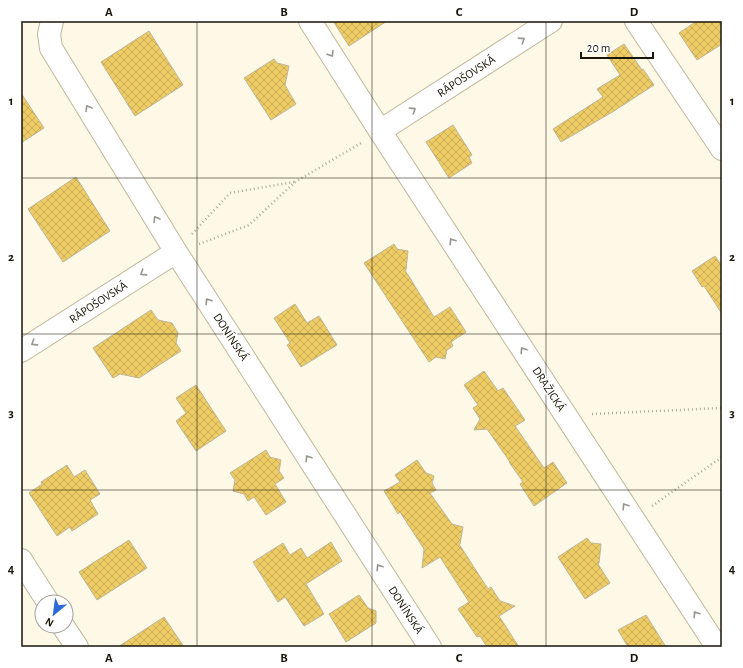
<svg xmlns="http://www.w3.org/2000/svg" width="743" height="668" font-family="'Alegreya Sans',sans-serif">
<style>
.building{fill:url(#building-cross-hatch);stroke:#bfb599}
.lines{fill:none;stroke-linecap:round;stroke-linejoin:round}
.minor-casing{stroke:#c0b69a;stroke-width:24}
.path{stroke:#ada898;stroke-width:2.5;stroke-dasharray:1 3;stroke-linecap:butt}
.minor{stroke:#fff;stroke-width:22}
.oneway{stroke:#989691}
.grid{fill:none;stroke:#19150b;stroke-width:1;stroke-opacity:0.55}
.labels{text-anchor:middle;stroke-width:3;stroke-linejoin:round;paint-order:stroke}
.street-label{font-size:12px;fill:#19150b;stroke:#fff}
.neatline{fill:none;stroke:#19150b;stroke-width:1.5}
.grid-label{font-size:13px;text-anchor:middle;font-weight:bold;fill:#19150b}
</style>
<defs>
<pattern id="building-cross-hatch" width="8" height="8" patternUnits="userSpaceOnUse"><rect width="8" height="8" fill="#eecc65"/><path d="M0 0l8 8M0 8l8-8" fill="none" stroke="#ccae56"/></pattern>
</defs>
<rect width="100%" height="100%" fill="#fef8e6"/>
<!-- building -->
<path class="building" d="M 333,21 L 387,21 L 349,46 Z
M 697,21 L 722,21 L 722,44 L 697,60 L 679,33 Z
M 149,31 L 183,85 L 135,116 L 101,62 Z
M 624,44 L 642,70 L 643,69 L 654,85 L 614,111 L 561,142 L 553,129 L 603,97 L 597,89 L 620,75 L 607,55 Z
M 274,59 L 277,63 L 289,66 L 285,85 L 296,104 L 271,120 L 244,78 Z
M 21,93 L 44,128 L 21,143 Z
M 453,125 L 472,155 L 469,157 L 472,163 L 449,178 L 426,142 Z
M 76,177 L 110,231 L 63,262 L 28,209 Z
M 394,244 L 397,249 L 408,251 L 406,270 L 405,270 L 434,317 L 450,307 L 466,332 L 451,342 L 453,346 L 447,350 L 445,359 L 436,357 L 429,362 L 364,263 Z
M 715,256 L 722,266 L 722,314 L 704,286 L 702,287 L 692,271 Z
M 295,304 L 307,323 L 319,316 L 337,345 L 301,367 L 287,345 L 290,343 L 274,318 Z
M 151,310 L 158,320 L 172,323 L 178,333 L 176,343 L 181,351 L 139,378 L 120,374 L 113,378 L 93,348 Z
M 484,371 L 498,391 L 503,388 L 525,420 L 515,426 L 544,468 L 553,462 L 567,483 L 534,506 L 520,484 L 523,482 L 509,462 L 510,462 L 487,429 L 474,430 L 480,419 L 473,408 L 478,405 L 464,385 Z
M 196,385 L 226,431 L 196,451 L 176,421 L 186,413 L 176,398 Z
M 266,450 L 270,457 L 281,460 L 279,471 L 284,478 L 275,484 L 286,502 L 266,515 L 254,497 L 248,501 L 244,494 L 233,491 L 235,480 L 230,473 Z
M 417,460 L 426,473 L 434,476 L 432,483 L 436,490 L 430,493 L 452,524 L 463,527 L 460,544 L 459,544 L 488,589 L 491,587 L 500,601 L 515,606 L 499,616 L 519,647 L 487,647 L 480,636 L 477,637 L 458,609 L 469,602 L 440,557 L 422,568 L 424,549 L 400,512 L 398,514 L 384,491 L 400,482 L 395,475 Z
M 67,465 L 74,477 L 85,470 L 100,494 L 90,500 L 98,514 L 72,531 L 70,527 L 57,536 L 29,493 L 42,484 L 41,482 Z
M 587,538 L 591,543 L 601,544 L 599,563 L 598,564 L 610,583 L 585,599 L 558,557 Z
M 129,540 L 147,568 L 97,600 L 79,572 Z
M 331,542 L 342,561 L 306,584 L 324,614 L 304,626 L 285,597 L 278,602 L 253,562 L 283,543 L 290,555 L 301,548 L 307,558 Z
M 359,595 L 368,608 L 376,611 L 376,623 L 346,642 L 329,614 Z
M 646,615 L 666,647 L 628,647 L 618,630 Z
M 164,617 L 184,647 L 118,647 Z"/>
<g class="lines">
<defs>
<path id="minor" d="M 52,21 L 49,34 L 51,48 L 176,252 L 430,647
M 310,21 L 380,131 L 717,647
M 636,21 L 722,149
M 380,131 L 551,21
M 21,351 L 176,252
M 21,560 L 48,602
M 63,626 L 77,647"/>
</defs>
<!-- minor casing -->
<use href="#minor" class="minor-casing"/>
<!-- path -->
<path class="path" d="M 192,234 L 230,193 L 294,182
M 199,244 L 249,225 L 295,182 L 361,143
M 592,414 L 722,408
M 652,506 L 722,457"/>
<!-- minor -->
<use href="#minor" class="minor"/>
</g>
<!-- one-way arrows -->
<defs><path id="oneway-chevron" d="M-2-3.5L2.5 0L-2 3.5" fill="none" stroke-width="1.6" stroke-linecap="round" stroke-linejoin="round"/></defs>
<g class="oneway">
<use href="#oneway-chevron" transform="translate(522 40) rotate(-33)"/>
<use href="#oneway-chevron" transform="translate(331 54) rotate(58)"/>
<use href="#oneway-chevron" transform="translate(88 108) rotate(-121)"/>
<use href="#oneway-chevron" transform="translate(413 110) rotate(-33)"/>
<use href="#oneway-chevron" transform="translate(156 219) rotate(-121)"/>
<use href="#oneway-chevron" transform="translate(452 241) rotate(-123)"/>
<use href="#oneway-chevron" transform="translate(143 273) rotate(147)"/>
<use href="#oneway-chevron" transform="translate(208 301) rotate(-123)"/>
<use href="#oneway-chevron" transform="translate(34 343) rotate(147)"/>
<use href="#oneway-chevron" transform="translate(523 350) rotate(-123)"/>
<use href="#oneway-chevron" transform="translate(308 458) rotate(-123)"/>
<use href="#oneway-chevron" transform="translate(625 506) rotate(-123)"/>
<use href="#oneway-chevron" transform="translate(379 567) rotate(-123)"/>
<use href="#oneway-chevron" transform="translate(696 614) rotate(-123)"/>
</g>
<!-- grid -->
<path class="grid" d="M 197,21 L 197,647M 372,21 L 372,647M 546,21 L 546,647M 21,178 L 722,178M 21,334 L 722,334M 21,490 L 722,490"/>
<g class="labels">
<!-- street labels -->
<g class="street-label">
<text transform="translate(466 76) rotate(-33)" y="4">RÁPOŠOVSKÁ</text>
<text transform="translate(98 302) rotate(-33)" y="4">RÁPOŠOVSKÁ</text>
<text transform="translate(231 337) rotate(57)" y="4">DONÍNSKÁ</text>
<text transform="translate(549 389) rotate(57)" y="4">DRAŽICKÁ</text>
<text transform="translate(406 610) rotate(57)" y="4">DONÍNSKÁ</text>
</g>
</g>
<!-- border -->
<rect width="743" height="668" fill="none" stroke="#ffffff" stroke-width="44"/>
<!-- north arrow -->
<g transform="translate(54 614) rotate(209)"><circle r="19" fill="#ffffff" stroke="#a3a19d"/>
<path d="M0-3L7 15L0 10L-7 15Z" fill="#2c6bd8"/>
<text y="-6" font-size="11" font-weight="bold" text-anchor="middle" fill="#19150b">N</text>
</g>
<!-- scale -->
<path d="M581 52v6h72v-6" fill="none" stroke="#19150b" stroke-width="2"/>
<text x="587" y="52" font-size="12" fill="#19150b" stroke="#ffffff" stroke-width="3" paint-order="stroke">20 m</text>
<rect x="22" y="22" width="699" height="624" class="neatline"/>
<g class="grid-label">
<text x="109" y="16">A</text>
<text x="284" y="16">B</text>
<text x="459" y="16">C</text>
<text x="634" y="16">D</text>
<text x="11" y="105">1</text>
<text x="732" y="105">1</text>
<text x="11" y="261">2</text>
<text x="732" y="261">2</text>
<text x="11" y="417">3</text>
<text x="732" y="417">3</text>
<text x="11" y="573">4</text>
<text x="732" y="573">4</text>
<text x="109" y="662">A</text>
<text x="284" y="662">B</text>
<text x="459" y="662">C</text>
<text x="634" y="662">D</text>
</g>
</svg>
